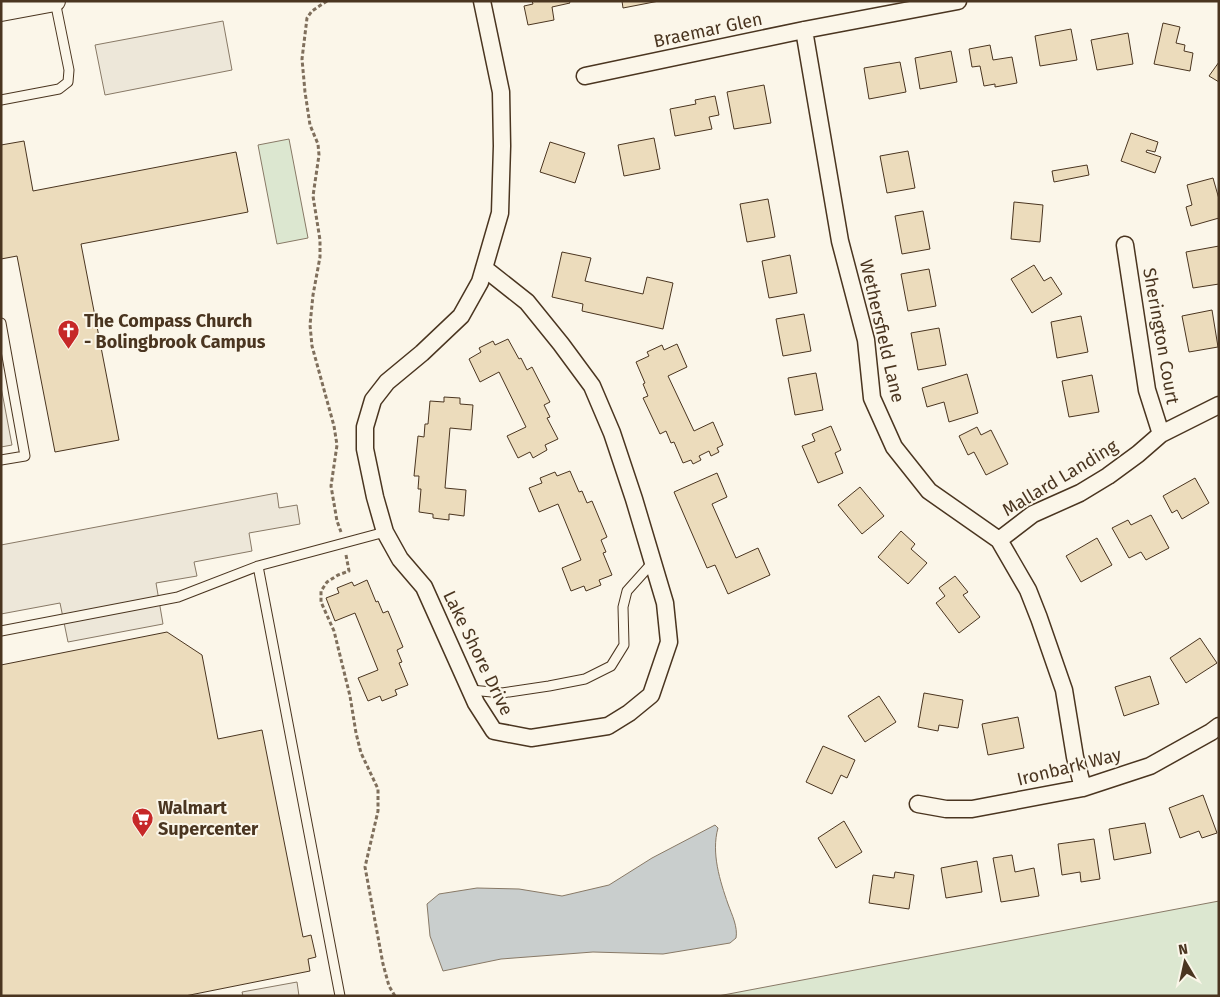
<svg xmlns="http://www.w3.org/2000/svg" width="1220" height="997" font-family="'Fira Sans',sans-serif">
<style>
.green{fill:#dce7d0;stroke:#887966}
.parking{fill:#ede7d9;stroke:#887966}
.water{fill:#c9cecd;stroke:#887966}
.building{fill:#ecdcbc;stroke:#4a3520}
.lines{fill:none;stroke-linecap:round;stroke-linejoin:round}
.service-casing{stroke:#4a3520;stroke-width:11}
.minor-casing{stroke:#4a3520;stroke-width:19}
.tertiary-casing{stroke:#4a3520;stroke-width:22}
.path{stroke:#7f6f5c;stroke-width:3;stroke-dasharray:4 2.5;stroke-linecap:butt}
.service{stroke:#fbf6e9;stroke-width:9}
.minor{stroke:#fbf6e9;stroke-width:16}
.tertiary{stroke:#fbf6e9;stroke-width:20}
.labels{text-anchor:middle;stroke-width:4;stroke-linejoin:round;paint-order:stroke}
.street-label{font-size:18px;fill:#4a3520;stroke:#fbf6e9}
.poi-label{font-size:18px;font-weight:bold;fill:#4a3520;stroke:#fbf6e9;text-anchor:start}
</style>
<rect width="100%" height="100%" fill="#fbf6e9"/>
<!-- green -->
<path class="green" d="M 289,139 L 308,238 L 277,244 L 258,145 Z
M 1219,901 L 1219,996 L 718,996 Z"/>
<!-- parking -->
<path class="parking" d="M 223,21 L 232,70 L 105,95 L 95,45 Z
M 1,387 L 12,445 L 1,447 Z
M 277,493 L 279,508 L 297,505 L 300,524 L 249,533 L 252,551 L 194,562 L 197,576 L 156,583 L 163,624 L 68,642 L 60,603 L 1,614 L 1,545 Z
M 297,982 L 299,996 L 243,996 L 242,992 Z"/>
<!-- water -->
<path class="water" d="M 715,825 L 718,828 C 711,853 720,881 728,904 C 732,915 738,927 736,938 L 730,943 L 663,954 L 593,952 L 501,959 L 443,971 L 430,936 L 427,904 L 439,894 L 477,888 L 519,889 L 562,896 L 609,885 L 652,858 Z"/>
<!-- building -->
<path class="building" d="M 532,1 L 569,1 L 570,3 L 552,7 L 554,20 L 528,25 L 524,6 L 533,4 Z
M 622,1 L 659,1 L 623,8 Z
M 1163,23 L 1180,27 L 1176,43 L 1185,45 L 1184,51 L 1193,53 L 1190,71 L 1154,64 Z
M 1071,29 L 1077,60 L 1040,66 L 1035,36 Z
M 1128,33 L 1133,64 L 1097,70 L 1091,40 Z
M 990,45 L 993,60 L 1012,57 L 1017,83 L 995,87 L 995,84 L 984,86 L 980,66 L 972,67 L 969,49 Z
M 951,51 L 957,82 L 920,89 L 915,58 Z
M 900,62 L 906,92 L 869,99 L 864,68 Z
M 1219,62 L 1219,82 L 1209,76 Z
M 764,85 L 771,123 L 734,129 L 727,92 Z
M 715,96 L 719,115 L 709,117 L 712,129 L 675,136 L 670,109 L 696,104 L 695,100 Z
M 1131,133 L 1158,142 L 1155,152 L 1147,150 L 1146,152 L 1161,157 L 1155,173 L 1121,161 Z
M 654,138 L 660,169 L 624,176 L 618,145 Z
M 24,141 L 33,191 L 236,152 L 248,212 L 81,244 L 119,440 L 55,452 L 17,256 L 1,259 L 1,145 Z
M 550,142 L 585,153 L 575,183 L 540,172 Z
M 908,151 L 915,188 L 887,193 L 880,156 Z
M 1087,165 L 1089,175 L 1054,182 L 1052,171 Z
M 1213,178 L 1219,199 L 1219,218 L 1191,226 L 1186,207 L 1192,205 L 1187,185 Z
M 768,199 L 775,237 L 747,242 L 740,204 Z
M 1014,202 L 1043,205 L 1040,242 L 1011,239 Z
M 923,211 L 930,249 L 902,254 L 895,216 Z
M 1219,246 L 1219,284 L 1193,288 L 1186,252 Z
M 562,252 L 591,258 L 585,281 L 643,294 L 647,277 L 673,283 L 663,329 L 582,311 L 583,304 L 552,297 Z
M 790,255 L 797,293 L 769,298 L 762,261 Z
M 1034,265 L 1044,281 L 1051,277 L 1062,294 L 1032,313 L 1011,279 Z
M 929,269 L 936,306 L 908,311 L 901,274 Z
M 1212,310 L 1218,347 L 1189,352 L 1182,316 Z
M 804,314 L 811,351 L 783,356 L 776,319 Z
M 1081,316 L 1088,352 L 1057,358 L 1051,322 Z
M 939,328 L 946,365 L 918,370 L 911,333 Z
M 508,339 L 519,359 L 521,358 L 527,370 L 532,367 L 550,402 L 544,405 L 550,417 L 547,418 L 558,439 L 545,445 L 547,450 L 533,458 L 530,452 L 518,458 L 507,436 L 526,427 L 499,372 L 480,382 L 469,359 L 481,352 L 479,348 L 493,341 L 495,345 Z
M 677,344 L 687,367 L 668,376 L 694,431 L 713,422 L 723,445 L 717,448 L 719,452 L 711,456 L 709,451 L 699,456 L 701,460 L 693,464 L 691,460 L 683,463 L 674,442 L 671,443 L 666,431 L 660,434 L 643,398 L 648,396 L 643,384 L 645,383 L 636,362 L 649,356 L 647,352 L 662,345 L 664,350 Z
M 816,373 L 823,410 L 795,415 L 788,378 Z
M 967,374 L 978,413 L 949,422 L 944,402 L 927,407 L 922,388 Z
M 1092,375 L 1099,412 L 1069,417 L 1062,381 Z
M 444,397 L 460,398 L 460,404 L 473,405 L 471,430 L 450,428 L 445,488 L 466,490 L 464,516 L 449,514 L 449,520 L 433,518 L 433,514 L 419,512 L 421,489 L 418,489 L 419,476 L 414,476 L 418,436 L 424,437 L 425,424 L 428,424 L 430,401 L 444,402 Z
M 831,426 L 841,450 L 835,453 L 843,473 L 818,483 L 802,446 L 815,441 L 812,434 Z
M 977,427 L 981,435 L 991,430 L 1008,464 L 986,475 L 974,452 L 968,455 L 959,436 Z
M 570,471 L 579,492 L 582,491 L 587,503 L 592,501 L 607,537 L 601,540 L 606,552 L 603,553 L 612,575 L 599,580 L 601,585 L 586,591 L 584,586 L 571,591 L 562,568 L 581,560 L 558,504 L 539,512 L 529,488 L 542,483 L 540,478 L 555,472 L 557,476 Z
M 717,473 L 727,497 L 712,504 L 736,558 L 758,548 L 770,575 L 728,594 L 715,565 L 707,568 L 674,492 Z
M 1195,478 L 1209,503 L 1182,519 L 1177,510 L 1172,513 L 1163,496 Z
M 860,487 L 884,516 L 862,534 L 838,505 Z
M 1151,515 L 1169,548 L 1146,560 L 1141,552 L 1129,558 L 1112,528 L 1128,520 L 1131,525 Z
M 901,531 L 915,544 L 911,549 L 927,563 L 908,584 L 878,557 Z
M 1097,538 L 1112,565 L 1081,582 L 1066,556 Z
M 955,576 L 968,592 L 963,595 L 980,617 L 959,633 L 936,603 L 945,596 L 939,588 Z
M 367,580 L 376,602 L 378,601 L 383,613 L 388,611 L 403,647 L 397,650 L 402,662 L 399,663 L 408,685 L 395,690 L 397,695 L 382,701 L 380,696 L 368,701 L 358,678 L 378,670 L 355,613 L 335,621 L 326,598 L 339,593 L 337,588 L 352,582 L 354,586 Z
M 167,632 L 202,655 L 218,739 L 262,730 L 303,937 L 311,935 L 316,957 L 308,959 L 310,971 L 185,996 L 1,996 L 1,665 Z
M 1200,638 L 1217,663 L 1186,683 L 1170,658 Z
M 1150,676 L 1159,704 L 1124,716 L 1115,687 Z
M 924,693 L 963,700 L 958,728 L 939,725 L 938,731 L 918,727 Z
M 879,696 L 896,722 L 865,742 L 848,716 Z
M 1018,717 L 1024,748 L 988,755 L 982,724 Z
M 823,746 L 855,760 L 847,778 L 841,775 L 832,794 L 806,782 Z
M 1203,795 L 1217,833 L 1202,838 L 1199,831 L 1180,838 L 1169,808 Z
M 844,821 L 862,852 L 836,868 L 818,838 Z
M 1145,823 L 1151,853 L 1114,860 L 1109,829 Z
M 1094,839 L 1100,879 L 1081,882 L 1080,872 L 1062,875 L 1058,844 Z
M 1012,855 L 1015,872 L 1034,868 L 1039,896 L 1001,902 L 993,858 Z
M 977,861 L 982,892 L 946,898 L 941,868 Z
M 895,872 L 914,875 L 909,909 L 869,903 L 873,875 L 894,878 Z"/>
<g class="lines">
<defs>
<path id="service" d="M 1,100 L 59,89 L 68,82 L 69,70 L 55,1
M 1,323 L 25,456 L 1,460
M 1,631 L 178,597 L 258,566
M 471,690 L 502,693 L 549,686 L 585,679 L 611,666 L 624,645 L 623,607 L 627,591 L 653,562
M 340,996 L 258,566 L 385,532"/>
<path id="minor" d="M 482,1 L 501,92 L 502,146 L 500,213 L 480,282 L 461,316 L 422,353 L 387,382 L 373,400 L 365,427 L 365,449 L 375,497 L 385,532 L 400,559 L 424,587 L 476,703 L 494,731 L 531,738 L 608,726 L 629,713 L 651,695 L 669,642 L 665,603 L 634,499 L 612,433 L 592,386 L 561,344 L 527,302 L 484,268
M 804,30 L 840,241 L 866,340 L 872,398 L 894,447 L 929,491 L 999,540 L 1028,590 L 1039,618 L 1064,690 L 1075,757 L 1083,788
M 585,76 L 804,30 L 958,1
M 1125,245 L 1147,390 L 1161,434
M 999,540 L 1033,514 L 1080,493 L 1108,476 L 1138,454 L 1161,434 L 1219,405
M 918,804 L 946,809 L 972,809 L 1083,788 L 1150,766 L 1211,732 L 1219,726"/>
<path id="tertiary" d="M 1,11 L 55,1"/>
</defs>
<!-- service casing -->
<use href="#service" class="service-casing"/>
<!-- minor casing -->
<use href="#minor" class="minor-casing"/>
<!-- tertiary casing -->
<use href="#tertiary" class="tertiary-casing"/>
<!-- path -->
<path class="path" d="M 327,1 L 312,11 L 307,18 L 302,59 L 305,92 L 310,125 L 318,144 L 319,155 L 313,196 L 320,240 L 320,257 L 313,295 L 310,325 L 312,346 L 334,426 L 337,445 L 331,486 L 337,521 L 341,532
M 346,555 L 349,571 L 338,575 L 327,582 L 321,591 L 321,602 L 334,631 L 350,696 L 356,733 L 361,753 L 378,789 L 378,811 L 365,867 L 383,964 L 389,986 L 395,996"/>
<!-- service -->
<use href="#service" class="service"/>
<!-- minor -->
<use href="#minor" class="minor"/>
<!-- tertiary -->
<use href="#tertiary" class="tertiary"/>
</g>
<!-- icons -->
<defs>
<symbol id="church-pin" viewBox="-11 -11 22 30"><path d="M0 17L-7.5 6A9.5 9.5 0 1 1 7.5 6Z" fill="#c62828" stroke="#fbf6e9"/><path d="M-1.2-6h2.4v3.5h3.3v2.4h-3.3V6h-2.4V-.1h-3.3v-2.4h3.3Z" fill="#fff"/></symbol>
<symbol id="supermarket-pin" viewBox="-11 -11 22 30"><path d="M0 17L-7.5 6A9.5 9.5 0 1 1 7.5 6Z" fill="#c62828" stroke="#fbf6e9"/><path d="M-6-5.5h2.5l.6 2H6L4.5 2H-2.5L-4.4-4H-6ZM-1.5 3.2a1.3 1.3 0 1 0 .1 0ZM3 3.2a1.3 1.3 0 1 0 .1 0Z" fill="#fff"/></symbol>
</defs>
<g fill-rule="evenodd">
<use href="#church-pin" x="56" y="318" width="25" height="34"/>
<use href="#supermarket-pin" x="130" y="806" width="25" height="34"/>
</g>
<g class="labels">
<!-- street labels -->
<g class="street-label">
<text transform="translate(708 30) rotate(-12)" y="6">Braemar Glen</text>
<text transform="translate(882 331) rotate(77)" y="6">Wethersfield Lane</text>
<text transform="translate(1161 336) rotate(80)" y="6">Sherington Court</text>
<text transform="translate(1060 478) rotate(-31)" y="6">Mallard Landing</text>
<text transform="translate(478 653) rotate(64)" y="6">Lake Shore Drive</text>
<text transform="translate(1069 767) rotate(-14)" y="6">Ironbark Way</text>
</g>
<!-- poi labels -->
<g class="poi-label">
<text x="84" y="327">The Compass Church<tspan x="84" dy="21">- Bolingbrook Campus</tspan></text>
<text x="158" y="814">Walmart<tspan x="158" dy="21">Supercenter</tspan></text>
</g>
</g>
<!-- border -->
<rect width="1220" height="997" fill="none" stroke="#4a3520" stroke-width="5"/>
<!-- north arrow -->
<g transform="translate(1185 962) rotate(351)" stroke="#fbf6e9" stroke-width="4" paint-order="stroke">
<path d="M0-4L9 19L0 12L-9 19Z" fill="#4a3520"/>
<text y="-8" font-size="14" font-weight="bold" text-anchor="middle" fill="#4a3520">N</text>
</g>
</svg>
